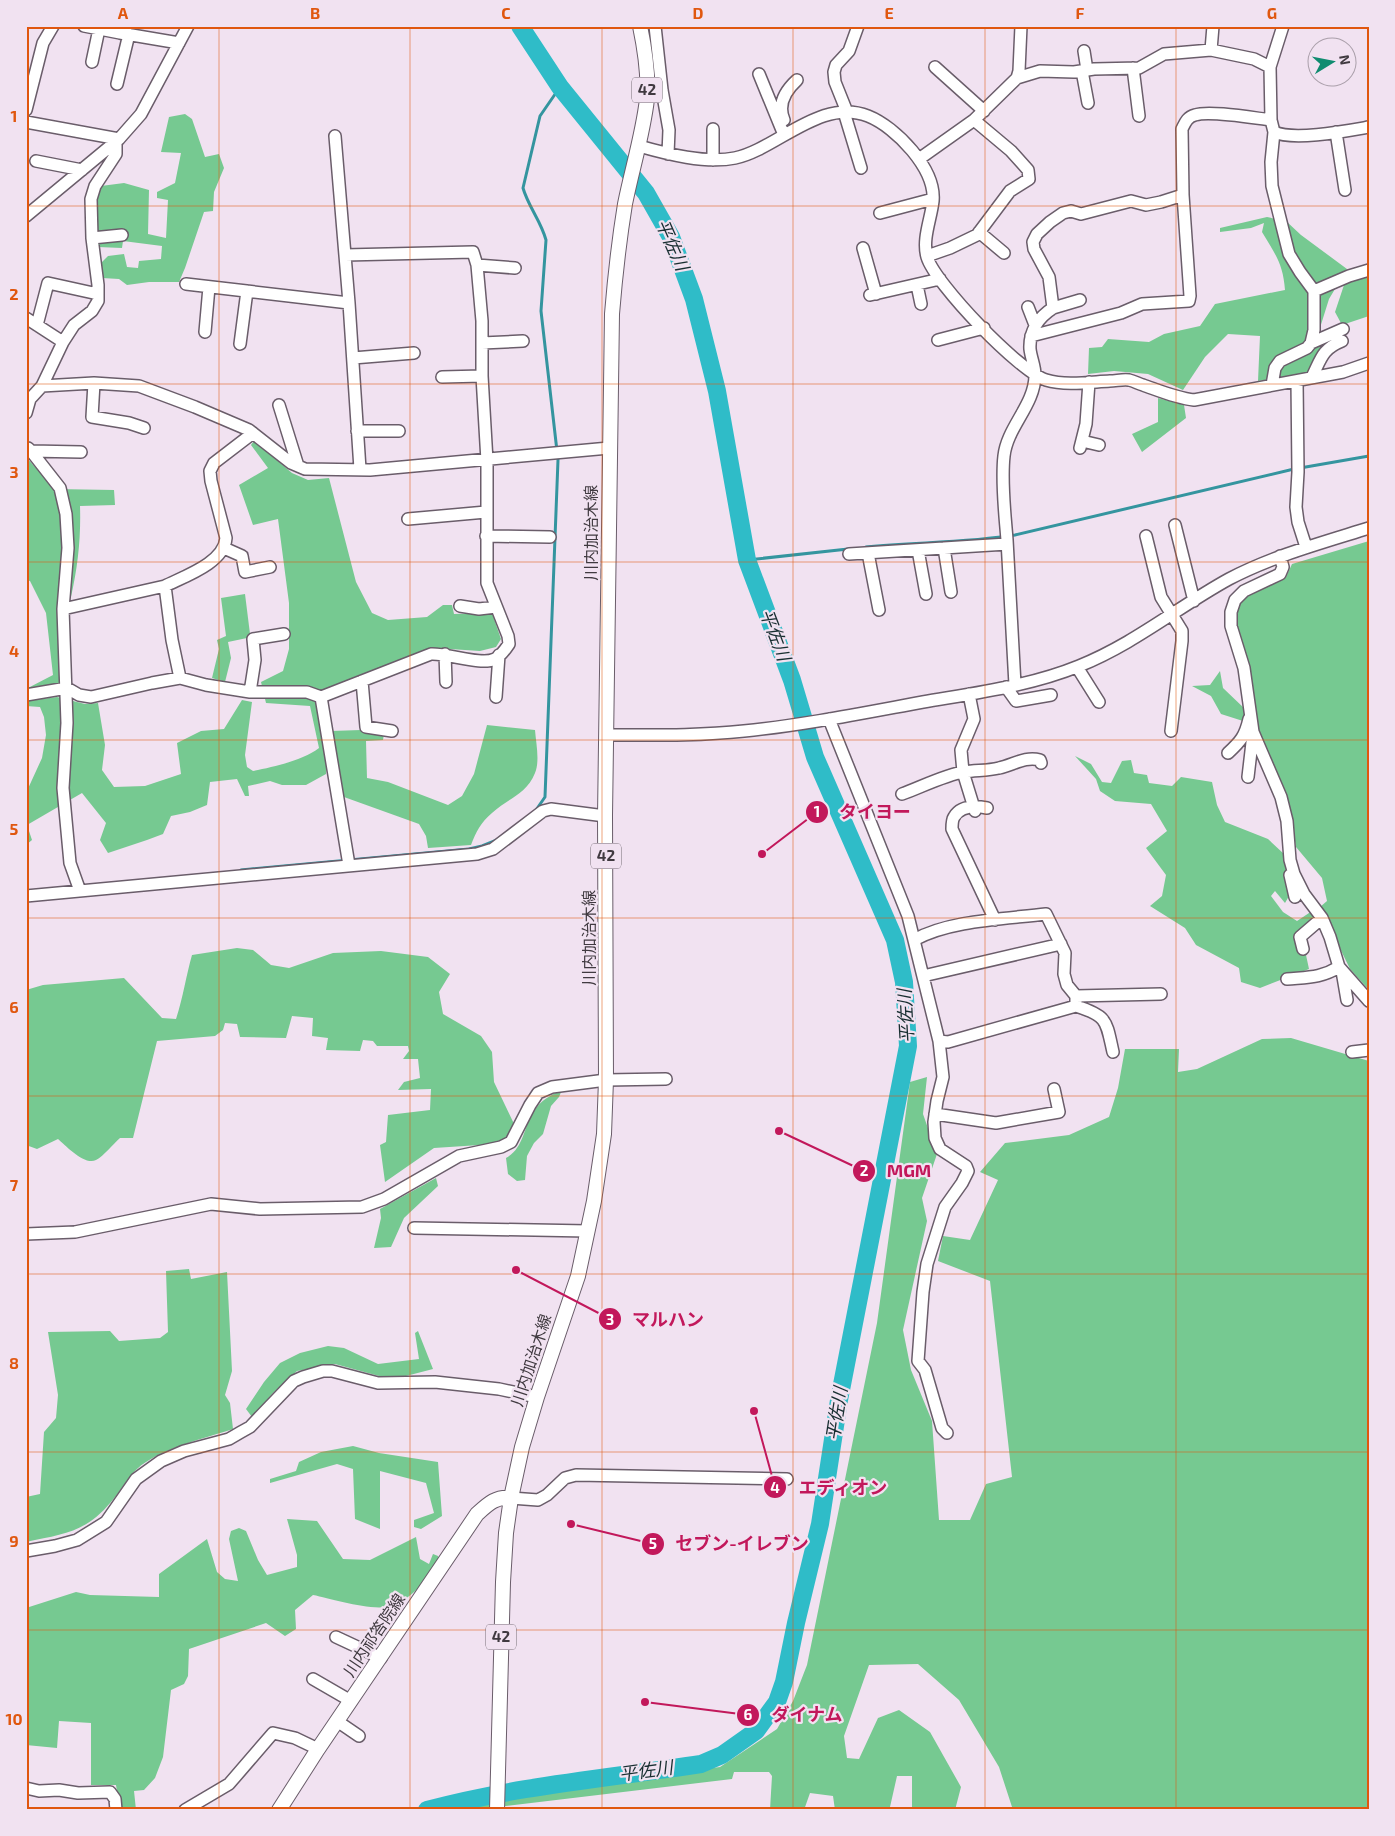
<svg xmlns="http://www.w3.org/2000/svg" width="1395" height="1836" font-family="'Exo 2','Noto Sans JP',sans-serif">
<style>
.forest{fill:#76c991}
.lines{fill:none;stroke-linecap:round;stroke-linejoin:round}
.stream{stroke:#34959f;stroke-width:3}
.river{stroke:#2fbcc8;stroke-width:18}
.minor-casing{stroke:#6a5d6a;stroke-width:14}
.major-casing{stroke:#6a5d6a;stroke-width:16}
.minor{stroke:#fff;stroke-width:11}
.major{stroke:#fff;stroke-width:14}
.grid{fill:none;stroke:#e0570f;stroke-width:1;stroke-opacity:0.55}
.labels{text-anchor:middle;stroke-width:4.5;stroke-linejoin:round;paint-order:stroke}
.shield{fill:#f1e2f1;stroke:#756c75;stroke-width:1}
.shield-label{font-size:15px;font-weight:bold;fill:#403a40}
.street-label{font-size:16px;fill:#403a40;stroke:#f1e2f1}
.water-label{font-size:18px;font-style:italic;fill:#182e31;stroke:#f1e2f1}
.leader{fill:none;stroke:#c2185b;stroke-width:2}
.callout-dot{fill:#c2185b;stroke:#f1e2f1;stroke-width:2}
.mark-label{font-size:15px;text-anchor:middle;font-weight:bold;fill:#fff}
.callout-label{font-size:18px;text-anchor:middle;font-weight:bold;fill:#c2185b;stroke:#f1e2f1;stroke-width:4.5;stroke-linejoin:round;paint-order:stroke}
.neatline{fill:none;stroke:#e0570f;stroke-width:2}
.grid-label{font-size:16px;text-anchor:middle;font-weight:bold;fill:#e0570f}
</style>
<rect width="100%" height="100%" fill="#f1e2f1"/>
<!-- forest -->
<path class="forest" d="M 185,114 L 192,119 L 205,157 L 219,154 L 224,168 L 214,192 L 213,211 L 204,212 L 185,268 L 179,282 L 149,282 L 127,285 L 119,279 L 102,278 L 100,264 L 108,256 L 124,254 L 127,267 L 138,268 L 139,261 L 161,259 L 162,246 L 123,241 L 122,248 L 98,247 L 96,198 L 101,186 L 124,183 L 149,190 L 148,234 L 166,238 L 168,200 L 157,198 L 157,192 L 175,183 L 181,153 L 161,152 L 169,117 Z
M 1267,217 L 1286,221 L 1301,235 L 1347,269 L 1329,299 L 1319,331 L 1325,344 L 1309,373 L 1258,381 L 1260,336 L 1228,334 L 1205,357 L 1183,390 L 1148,374 L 1114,371 L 1088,374 L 1089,348 L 1102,347 L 1108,339 L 1149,342 L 1164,334 L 1200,326 L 1215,304 L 1285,290 C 1283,263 1275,254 1262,232 L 1264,223 L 1251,228 L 1220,232 L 1220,228 Z
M 1369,275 L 1369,316 L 1342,325 L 1335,312 L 1345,282 Z
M 1158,398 L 1184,405 L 1186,418 L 1142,452 L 1132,434 L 1158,422 Z
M 254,441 L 292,473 L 308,480 L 329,478 L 356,582 L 372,613 L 388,620 L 427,617 L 443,605 L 452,605 L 454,614 L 492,613 L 501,639 L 496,647 L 480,651 L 435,648 L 323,691 L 327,758 L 326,774 L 306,785 L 282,785 L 270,781 L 248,786 L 249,796 L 245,796 L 237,779 L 210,782 L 207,805 L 190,812 L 171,816 L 163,834 L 147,840 L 108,853 L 100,840 L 106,823 L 82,793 L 27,825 L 32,840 L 26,845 L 26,793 L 42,758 L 46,735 L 44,717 L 40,707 L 26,706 L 26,701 L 57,697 L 85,704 L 98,703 L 105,745 L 102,770 L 114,787 L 145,786 L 181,774 L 177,743 L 201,731 L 224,729 L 242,700 L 252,702 L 245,755 L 247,767 L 253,771 C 273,767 304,760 319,748 L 310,706 L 266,703 L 261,682 L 283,671 L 289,649 L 289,603 L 278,519 L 253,525 L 239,485 L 268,468 L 251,445 Z
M 26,457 L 55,489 L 114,490 L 115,505 L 80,506 C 81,537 78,566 71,597 L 59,606 L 62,686 L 26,691 L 26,689 L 53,675 L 46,613 L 30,581 L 26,580 L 26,538 L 29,533 L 26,506 Z
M 1369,541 L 1369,990 L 1350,969 L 1320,907 L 1327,901 L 1322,878 L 1296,847 L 1290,813 L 1257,730 L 1235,624 L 1238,602 L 1250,592 L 1286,577 L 1292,564 Z
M 245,594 L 250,634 L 247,638 L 228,642 L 231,658 L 225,682 L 212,678 L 219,649 L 217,640 L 226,636 L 221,598 Z
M 1220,671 L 1223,688 L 1245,709 L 1243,721 L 1221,714 L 1211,696 L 1192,686 L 1210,685 Z
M 487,725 L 535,730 C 536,743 540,761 535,773 C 526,795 508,798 492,813 C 481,822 476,832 471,845 L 428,848 L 426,836 L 419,824 L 344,797 L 331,731 L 361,730 L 384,734 L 383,740 L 366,741 L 367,778 L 388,782 L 448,805 L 462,796 L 474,774 Z
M 1075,756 L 1091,764 L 1102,782 L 1111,783 L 1122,761 L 1131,760 L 1134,773 L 1147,775 L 1149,783 L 1172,786 L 1181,777 L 1212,782 L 1217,805 L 1225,822 L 1268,839 L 1284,854 L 1288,865 L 1284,875 L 1289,896 L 1285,903 L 1275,891 L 1271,896 L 1283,912 L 1297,921 L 1312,911 L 1316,918 L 1295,936 L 1298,951 L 1306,955 L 1309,969 L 1260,988 L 1241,982 L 1239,968 L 1196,945 L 1185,928 L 1150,906 L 1162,896 L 1166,875 L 1146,848 L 1167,831 L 1151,804 L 1115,801 L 1100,791 L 1096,779 Z
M 237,948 L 253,950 L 271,965 L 289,968 L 333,953 L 381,951 L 428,957 L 450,974 L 439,992 L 443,1014 L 481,1036 L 492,1052 L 494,1082 L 515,1126 L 508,1139 L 495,1144 L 434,1148 L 385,1182 L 380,1145 L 386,1142 L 388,1115 L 430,1110 L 431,1089 L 398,1090 L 404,1082 L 420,1078 L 418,1059 L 403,1059 L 409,1051 L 408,1046 L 377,1046 L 373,1041 L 363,1040 L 360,1051 L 326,1050 L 328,1038 L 312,1036 L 313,1018 L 292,1016 L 286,1038 L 240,1037 L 237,1024 L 225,1023 L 223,1030 L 215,1036 L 157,1041 L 133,1138 L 120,1138 C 113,1144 104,1156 96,1160 C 85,1166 66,1146 58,1139 L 37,1149 L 26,1145 L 26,990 L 43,985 L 124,978 L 162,1018 L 176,1019 C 183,998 186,976 192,955 Z
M 1291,1038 L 1369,1061 L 1369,1810 L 1013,1810 L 999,1767 L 959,1700 L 918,1664 L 869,1665 L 844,1736 L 847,1758 L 859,1759 L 878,1718 L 899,1710 L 930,1732 L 961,1787 L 955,1810 L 912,1810 L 912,1776 L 897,1776 L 890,1807 L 888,1810 L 835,1810 L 833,1796 L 810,1793 L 804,1810 L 770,1810 L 772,1776 L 769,1772 L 734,1772 L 732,1779 L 472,1810 L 458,1810 L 561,1788 L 720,1767 L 777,1729 L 793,1701 L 807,1665 L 877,1323 L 910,1082 L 927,1077 L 923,1114 L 937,1154 L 922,1198 L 927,1221 L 903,1330 L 911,1370 L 932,1421 L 939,1520 L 970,1520 L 986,1484 L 1012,1477 L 990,1281 L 938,1261 L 943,1236 L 970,1240 L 998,1180 L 980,1172 L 1005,1143 L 1069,1135 L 1109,1117 L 1118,1088 L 1125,1049 L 1179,1049 L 1178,1072 L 1197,1069 L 1262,1039 Z
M 562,1090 L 559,1097 L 551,1106 L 543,1134 L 534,1143 L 527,1156 L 525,1180 L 517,1181 L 508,1174 L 506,1158 C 524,1148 523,1128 534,1111 C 541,1100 551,1095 562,1090 Z
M 436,1178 L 438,1186 L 404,1218 L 391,1247 L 374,1248 L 381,1218 L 380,1209 Z
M 189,1269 L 191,1279 L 227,1272 L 232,1371 L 225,1395 L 230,1403 L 233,1429 C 206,1438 158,1449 137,1469 C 127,1478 120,1492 111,1502 C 85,1533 63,1534 26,1542 L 26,1497 L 40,1494 L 44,1432 L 56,1418 L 58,1395 L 48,1332 L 110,1331 L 119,1341 L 160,1338 L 168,1332 L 166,1271 Z
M 418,1331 L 433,1369 L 406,1376 L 379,1376 L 335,1364 L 297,1371 L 273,1393 L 252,1417 L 246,1409 L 264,1382 L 280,1363 L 300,1353 L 328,1346 L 344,1348 L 378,1364 L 419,1359 L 415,1333 Z
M 353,1446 L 379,1453 L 438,1462 L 442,1516 L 421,1529 L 414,1527 L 414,1520 L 434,1513 L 426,1483 L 380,1471 L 380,1529 L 355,1519 L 353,1469 L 337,1464 L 270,1483 L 270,1479 L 296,1471 L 299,1462 L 321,1452 Z
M 287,1519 L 317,1521 L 343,1559 L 370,1560 L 416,1537 L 420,1559 L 429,1564 L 433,1554 L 438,1556 L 440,1563 C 429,1578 415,1594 399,1603 C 380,1615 334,1599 313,1595 L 295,1610 L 296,1629 L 285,1636 L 266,1623 L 189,1649 L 188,1676 L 184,1684 L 171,1690 L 163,1757 L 155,1778 L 144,1790 L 134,1791 L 136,1810 L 120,1810 L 116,1785 L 91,1785 L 91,1723 L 59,1721 L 57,1748 L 26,1745 L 26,1608 L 76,1592 L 90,1595 L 159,1597 L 159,1574 L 207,1539 L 217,1572 L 225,1579 L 238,1581 L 229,1539 L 231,1531 L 239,1528 L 246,1531 L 258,1560 L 267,1575 L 297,1567 L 297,1555 Z"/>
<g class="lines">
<!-- stream -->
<path class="stream" d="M 1300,468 L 1369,456
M 866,547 C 916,542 966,543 1015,535 L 1294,469
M 747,560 L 848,549
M 536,810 L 545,797 L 558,460 L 541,311 L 546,240 C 541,221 528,206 523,188 L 540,116 L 560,87
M 241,870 L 469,849 L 482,846 L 497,840"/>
<!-- river -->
<path class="river" d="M 427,1810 C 516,1786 610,1778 701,1764 L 722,1755 L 756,1731 L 777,1702 L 784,1682 L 796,1623 L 820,1524 L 839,1400 L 908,1046 L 904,982 L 895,940 L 815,757 L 792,680 L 747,560 L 717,391 L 694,299 L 671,237 L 646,193 L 560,87 L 520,26"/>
<defs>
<path id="minor" d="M 84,26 L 120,33 L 122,26
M 655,26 L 662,90 L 669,130 L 668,154
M 120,33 L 179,43
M 1211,50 L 1213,26
M 1084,51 L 1087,70
M 92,62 L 99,29
M 935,67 L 984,111
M 1133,68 L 1139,116
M 1082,71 L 1088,103
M 759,74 L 784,135
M 1017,78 L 1040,71 L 1074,72 L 1094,69 L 1139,68 L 1164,54 L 1211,50 L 1254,59 L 1270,67
M 117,84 L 129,34
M 26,110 L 43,43 L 53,26
M 844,112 L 861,168
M 847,112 L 835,82 L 834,72 L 836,65 L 849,51 L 858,26
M 784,120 C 777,104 785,91 797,80
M 26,122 L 119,139
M 713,129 L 713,160
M 1274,132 C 1294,141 1346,131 1369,127
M 1336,132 L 1345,190
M 335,136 L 349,303 L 360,469
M 639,146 C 667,154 706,164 735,158 C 777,149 821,97 868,116 C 896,127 936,169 933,201 C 931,219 922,239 927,257 C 935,284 1020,372 1046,380 C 1066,386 1090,382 1110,381 C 1116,381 1123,379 1129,380 C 1134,381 1139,384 1143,385 C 1160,391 1176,398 1194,400 L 1343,372 L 1369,363
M 919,159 L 974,120 L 1017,78 L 1019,71 L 1021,26
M 36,161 L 82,170
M 880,213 L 933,199
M 26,216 L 119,139 L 141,114 L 188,26
M 979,232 L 1004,253
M 92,238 L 122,235
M 863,248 L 876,294
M 927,256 L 950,248 L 977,235 L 1010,191 L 1029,179 L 1028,170 L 1011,151 L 974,120
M 477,265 L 515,268
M 186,284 L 349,303
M 917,285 L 921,304
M 1314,291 L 1349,276 L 1369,270
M 870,295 L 940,279
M 1028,307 L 1035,325
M 1053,308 L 1080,300
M 26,318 L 63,342
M 37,325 L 48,283 L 98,294
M 205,332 L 209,287
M 1031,336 L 1121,313 L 1142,304 L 1189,301 L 1190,296 L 1183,195
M 938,340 L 984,328
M 482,343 L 523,341
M 1311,343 L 1343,329
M 240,344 L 247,291
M 353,358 L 414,353
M 442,377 L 482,376
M 1312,377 C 1321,359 1322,349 1342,341
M 1297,381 L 1298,472 L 1296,507 L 1298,522 L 1306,547
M 94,383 L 92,417 L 129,423 L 144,428
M 1272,385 L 1275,368 L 1280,361 L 1307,348 L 1311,343 L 1314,330 L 1314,291 L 1300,272 L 1289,254 L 1272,186 L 1271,162 L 1274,132 L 1271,120 L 1270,67 L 1283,26
M 42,386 L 94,383 L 139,386 L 195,407 L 249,430 L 291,463 L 305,469 L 370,470 L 609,448
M 279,405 L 298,466
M 26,413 L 30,399 L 42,386 L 63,342 L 74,325 L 92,311 L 98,301 L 98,285 L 92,238 L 91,199 L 95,186 L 116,154 L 116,142
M 357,431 L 399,431
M 1082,441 L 1099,445
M 28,448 L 31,451 L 81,452
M 1080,448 L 1086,424 L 1089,382
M 31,451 L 60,488 L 66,514 L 68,548 L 63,609 L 67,723 L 63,788 L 70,863 L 80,891
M 408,519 L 486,512
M 1175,525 L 1194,601
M 486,536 L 550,537
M 1146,536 L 1161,597 L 1182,631 L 1182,641 L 1171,731
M 224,548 L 242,556 L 245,572 L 270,567
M 944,548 L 951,592
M 918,550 L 926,594
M 868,553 L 879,610
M 849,554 L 1007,544
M 1280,556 L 1283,567 L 1280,574 L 1244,591 L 1235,600 L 1231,612 L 1231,626 L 1244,668 L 1253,732 L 1281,797 L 1287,821 L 1290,860 L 1294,874 L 1304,894 L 1322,918 L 1330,937 L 1339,967 L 1369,1001
M 460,606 L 479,609 L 496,607
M 63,609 L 165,586
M 445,654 L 446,682
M 1077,667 L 1099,702
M 180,678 L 172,640 L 165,586 C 185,576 224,563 226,538 L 211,481 L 210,471 L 214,463 L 253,433
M 362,681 L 366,727 L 392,731
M 1015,685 C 1012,637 1010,588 1007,540 C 1005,514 1001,482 1004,456 C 1007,427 1035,405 1035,375 C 1035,366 1031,358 1030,349 C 1029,331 1039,317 1053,308 L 1049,277 L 1034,249 L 1033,242 L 1037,234 L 1050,222 L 1063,213 L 1071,211 L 1081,214 L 1131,201 L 1146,205 L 1161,202 L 1183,195 L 1182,129 C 1185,123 1187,117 1195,115 C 1209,110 1254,118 1271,120
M 1006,687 L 1016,701 L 1051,695
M 250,692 L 255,660 L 253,639 L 284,634
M 969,694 L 974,719 L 961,750 L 963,772 L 975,811
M 26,695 L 67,688 L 79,695 L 91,697 L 152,683 L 180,678 L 206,685 L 250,692 L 307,692 L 321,697 L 431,654 C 448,653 481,666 495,659 C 501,656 505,650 509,644 L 508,636 L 487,583 L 487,461 L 482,376 L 482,321 L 477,265 L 473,252 L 345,255
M 321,697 L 349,865
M 496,697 L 499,655
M 829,719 L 908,916 L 939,1041 L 948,1042 L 1076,1006 C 1108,1016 1106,1021 1113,1052
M 607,735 C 652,735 698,736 744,731 C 804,725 863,713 923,702 C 975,693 1030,686 1079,666 C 1134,644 1178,607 1229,579 C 1273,556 1321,543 1369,528
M 1228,753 C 1241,741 1245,736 1249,719
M 1248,777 L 1253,734
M 902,794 C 919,788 947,774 964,772 C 976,770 987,771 999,768 C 1013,765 1025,756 1040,760 L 1041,763
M 987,808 C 976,806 961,805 954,817 C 952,820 952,826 952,829 L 995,920
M 1290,875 L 1295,897
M 26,896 L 477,854 L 493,849 L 543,811 L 551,809 L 605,816
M 914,940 C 949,920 1006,919 1046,914 L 1065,953 L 1064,974 L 1067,985 L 1076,996
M 1303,949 L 1300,937 L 1322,918
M 1342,971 L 1347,1000
M 923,976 L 1061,944
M 1287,979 C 1308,977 1321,978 1339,967
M 1076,1004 L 1076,996 L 1161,994
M 939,1041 L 943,1077 L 937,1101 L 934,1122 L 935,1138 L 940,1149 L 966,1166 L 968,1171 L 962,1183 L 945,1207 L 927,1264 L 923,1292 L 918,1361 L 925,1370 L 942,1428 L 947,1433
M 1352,1052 L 1369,1050
M 935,1114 L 996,1123 L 1059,1112 L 1054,1089
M 414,1228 L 588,1231
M 26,1234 L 75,1232 L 211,1204 L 260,1209 L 362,1207 L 384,1199 L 459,1156 L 501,1147 L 511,1142 L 530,1105 L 538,1093 L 552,1087 L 606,1080 L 666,1079
M 511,1498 L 538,1500 L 547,1495 L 565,1478 L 576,1475 L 787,1479
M 26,1551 L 55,1546 L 77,1540 L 106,1522 L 136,1479 L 161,1461 L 184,1451 L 229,1439 L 241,1432 L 250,1427 L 294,1381 L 303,1377 L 323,1371 L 332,1371 L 378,1383 L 435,1382 L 499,1389 L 537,1397
M 336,1637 L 381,1658
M 313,1679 L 351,1701
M 337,1721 L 359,1736
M 26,1788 L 39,1791 L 59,1790 L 78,1793 L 110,1792 L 115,1799 L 116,1810
M 185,1810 L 229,1784 L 273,1733 L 295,1738 L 318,1749"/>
<path id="major" d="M 279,1810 L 318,1749 L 477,1514 C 488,1504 496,1496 511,1498
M 497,1810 L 503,1582 L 506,1533 L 511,1498 L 522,1447 L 537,1397 L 578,1276 L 594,1201 L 604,1134 L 606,1080 L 605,816 L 612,314 C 615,277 619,241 625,204 C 632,169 643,134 647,99 C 649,74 645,50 640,26"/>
</defs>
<!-- minor casing -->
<use href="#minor" class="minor-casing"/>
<!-- major casing -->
<use href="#major" class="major-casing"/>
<!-- minor -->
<use href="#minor" class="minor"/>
<!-- major -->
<use href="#major" class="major"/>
</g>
<!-- grid -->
<path class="grid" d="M 219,26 L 219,1810M 410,26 L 410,1810M 602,26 L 602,1810M 793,26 L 793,1810M 985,26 L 985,1810M 1176,26 L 1176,1810M 26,206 L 1369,206M 26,384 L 1369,384M 26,562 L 1369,562M 26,740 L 1369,740M 26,918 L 1369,918M 26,1096 L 1369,1096M 26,1274 L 1369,1274M 26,1452 L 1369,1452M 26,1630 L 1369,1630"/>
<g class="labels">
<!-- shield labels -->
<g class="shield">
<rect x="632" y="77.5" width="30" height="25" rx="4"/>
<rect x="591" y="843.5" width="30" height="25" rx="4"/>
<rect x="486" y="1624.5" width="30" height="25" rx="4"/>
</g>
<g class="shield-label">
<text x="647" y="95">42</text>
<text x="606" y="861">42</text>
<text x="501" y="1642">42</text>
</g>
<!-- street labels -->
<g class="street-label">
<text transform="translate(591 533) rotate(-90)" y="6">川内加治木線</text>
<text transform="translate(589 938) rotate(-90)" y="6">川内加治木線</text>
<text transform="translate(531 1360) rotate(-72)" y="6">川内加治木線</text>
<text transform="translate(374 1635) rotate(-56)" y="6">川内祁答院線</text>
</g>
<!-- water labels -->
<g class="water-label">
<text transform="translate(672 245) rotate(66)" y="6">平佐川</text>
<text transform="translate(775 635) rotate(69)" y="6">平佐川</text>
<text transform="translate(906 1016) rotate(-93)" y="6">平佐川</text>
<text transform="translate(837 1414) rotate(-81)" y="6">平佐川</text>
<text transform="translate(646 1771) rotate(-8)" y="6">平佐川</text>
</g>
</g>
<!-- callouts -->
<path class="leader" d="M762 854L817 812M779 1131L864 1171M516 1270L610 1319M754 1411L775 1487M571 1524L653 1544M645 1702L748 1715"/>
<g class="callout-dot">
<circle cx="762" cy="854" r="5"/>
<circle cx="779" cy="1131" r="5"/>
<circle cx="516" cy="1270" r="5"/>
<circle cx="754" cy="1411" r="5"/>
<circle cx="571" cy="1524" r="5"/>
<circle cx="645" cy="1702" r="5"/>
<circle cx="817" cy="812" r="12"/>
<circle cx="864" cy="1171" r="12"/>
<circle cx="610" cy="1319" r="12"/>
<circle cx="775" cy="1487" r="12"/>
<circle cx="653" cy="1544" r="12"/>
<circle cx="748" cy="1715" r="12"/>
</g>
<g class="mark-label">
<text x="817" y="817">1</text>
<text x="864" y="1176">2</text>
<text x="610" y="1325">3</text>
<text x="775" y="1493">4</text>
<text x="653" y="1549">5</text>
<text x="748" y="1720">6</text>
</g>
<g class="callout-label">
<text x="875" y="818">タイヨー</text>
<text x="909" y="1177">MGM</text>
<text x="668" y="1326">マルハン</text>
<text x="843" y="1494">エディオン</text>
<text x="742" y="1550">セブン-イレブン</text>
<text x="807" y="1721">ダイナム</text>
</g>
<!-- border -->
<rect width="1395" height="1836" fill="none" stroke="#f1e2f1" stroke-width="55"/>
<!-- north arrow -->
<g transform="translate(1332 62) rotate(80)"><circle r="24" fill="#f1e2f1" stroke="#aa9faa"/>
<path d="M0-4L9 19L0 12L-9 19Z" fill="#108c70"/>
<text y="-8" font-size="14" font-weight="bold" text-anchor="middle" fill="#403a40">N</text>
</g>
<rect x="28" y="28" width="1340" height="1780" class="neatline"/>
<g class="grid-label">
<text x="123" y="19">A</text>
<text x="315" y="19">B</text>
<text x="506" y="19">C</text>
<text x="698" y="19">D</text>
<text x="889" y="19">E</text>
<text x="1080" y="19">F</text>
<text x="1272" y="19">G</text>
<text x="14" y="122">1</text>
<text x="14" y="300">2</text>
<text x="14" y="478">3</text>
<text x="14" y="657">4</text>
<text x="14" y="835">5</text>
<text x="14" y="1013">6</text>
<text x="14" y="1191">7</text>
<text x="14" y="1369">8</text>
<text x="14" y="1547">9</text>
<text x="14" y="1725">10</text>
</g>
</svg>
